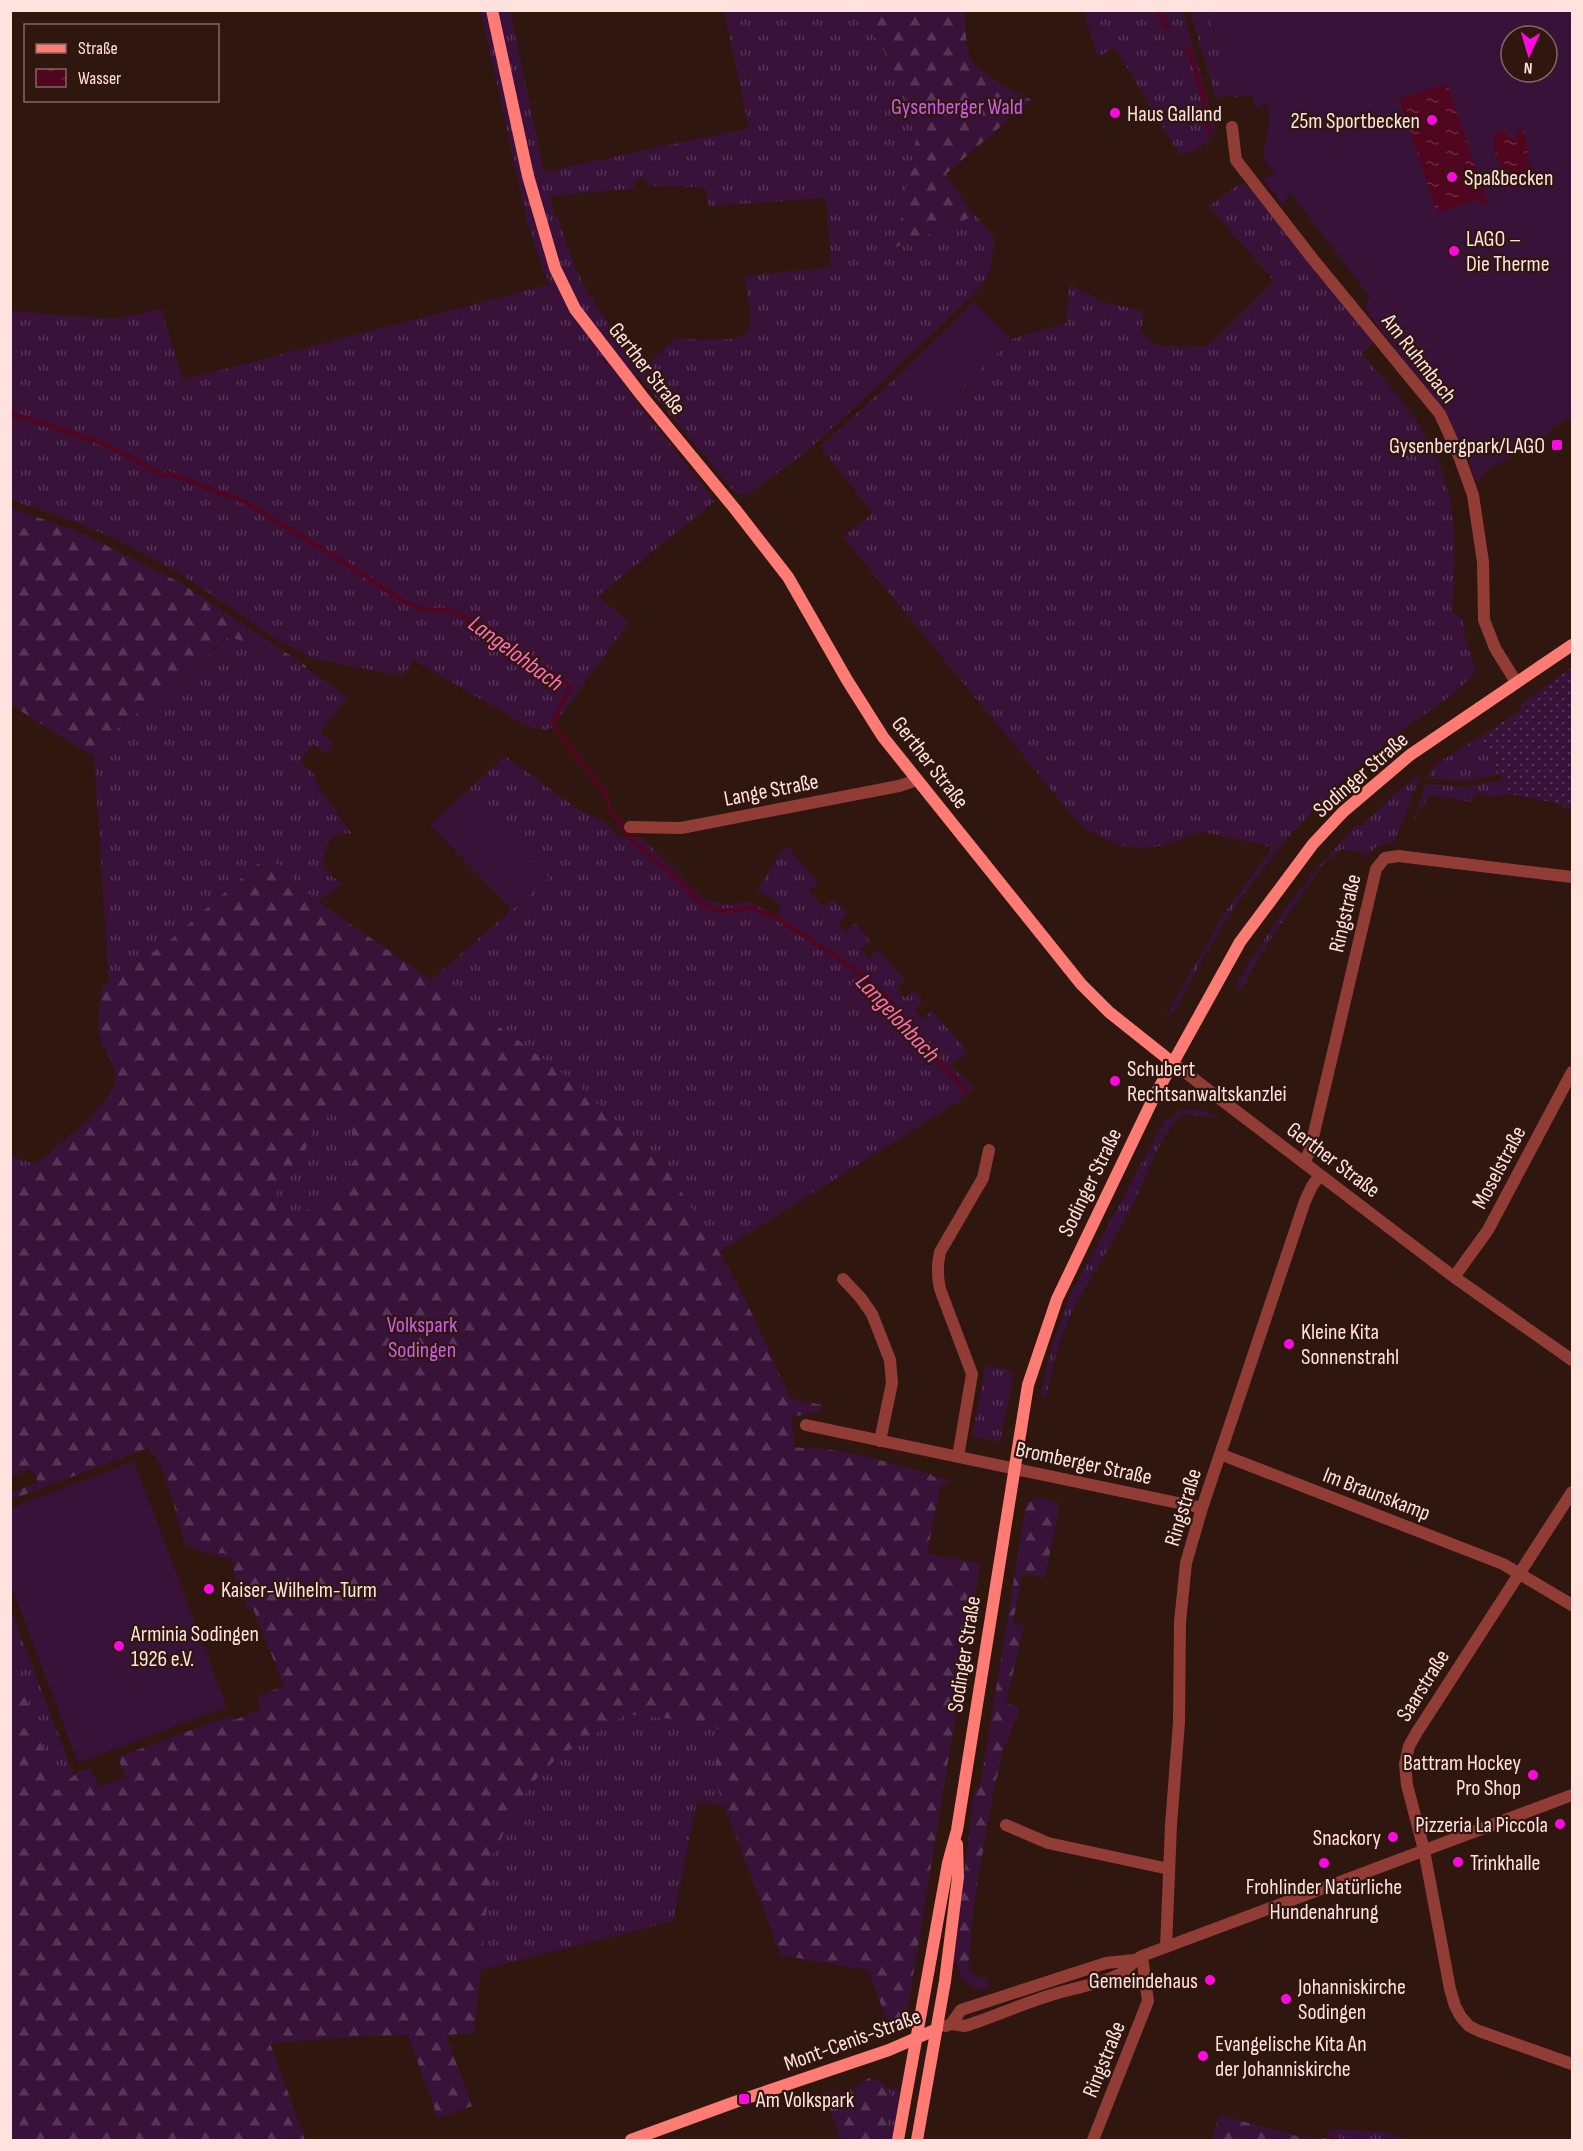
<svg xmlns="http://www.w3.org/2000/svg" width="1583" height="2151" font-family="'Sofia Sans Condensed',sans-serif">
<style>
.grass{fill:url(#grass-tufts);fill-rule:evenodd}
.forest{fill:url(#forest-firs);fill-rule:evenodd}
.garden{fill:url(#garden-dots)}
.pitch{fill:#39123a;fill-rule:evenodd}
.water{fill:url(#water-ripples)}
.lines{fill:none;stroke-linecap:round;stroke-linejoin:round}
.stream{stroke:#51061f;stroke-width:4.5}
.street{stroke:#923c36;stroke-width:12}
.secondary{stroke:#ff7b74;stroke-width:12}
.poi-dot{fill:#ff09e0;stroke:#2f160f;stroke-width:2}
.labels{text-anchor:middle;stroke-width:4.5;stroke-linejoin:round;paint-order:stroke}
.park-label{font-size:22px;fill:#cb5deb;stroke:#2f160f}
.poi-label{font-size:22px;fill:#ffe2dd;stroke:#2f160f;text-anchor:start}
.street-label{font-size:22px;fill:#ffe2dd;stroke:#2f160f}
.water-label{font-size:24px;font-style:italic;fill:#ff6bb7;stroke:#2f160f}
</style>
<defs>
<pattern id="grass-tufts" width="24" height="20" patternUnits="userSpaceOnUse" patternTransform="scale(1.5)"><rect width="24" height="20" fill="#39123a"/><path d="M3 7l-1-3M5 7V3M7 7l1-3M15 17l-1-3M17 17v-4M19 17l1-3" fill="none" stroke="#573456"/></pattern>
<pattern id="forest-firs" width="22" height="20" patternUnits="userSpaceOnUse" patternTransform="scale(1.5)"><rect width="22" height="20" fill="#39123a"/><path d="M5 1l3.5 6h-7zM16 11l3.5 6h-7z" fill="#573456"/></pattern>
<pattern id="garden-dots" width="8" height="8" patternUnits="userSpaceOnUse" patternTransform="scale(1.5)"><rect width="8" height="8" fill="#39123a"/><path d="M2 2h.1M6 6h.1" fill="none" stroke="#573456" stroke-width="1.8" stroke-linecap="round"/></pattern>
<pattern id="water-ripples" width="26" height="14" patternUnits="userSpaceOnUse" patternTransform="scale(1.5)"><rect width="26" height="14" fill="#51061f"/><path d="M2 4q2-2 4 0t4 0M15 11q2-2 4 0t4 0" fill="none" stroke="#6b2a3f"/></pattern>
</defs>
<rect width="100%" height="100%" fill="#2f160f"/>
<!-- grass -->
<path class="grass" d="M 481,11 L 510,11 L 544,172 L 749,128 L 724,11 L 859,11 L 890,61 L 919,124 L 896,247 L 976,215 L 995,239 L 990,269 L 982,286 L 877,387 L 806,452 L 747,495 L 736,494 L 637,375 L 623,384 L 715,501 L 598,596 L 629,622 L 554,725 L 553,720 L 553,727 L 546,730 L 526,726 L 414,660 L 402,676 L 310,658 L 274,638 L 181,574 L 113,538 L 73,521 L 11,500 L 11,311 L 114,319 L 161,309 L 183,380 L 551,284 L 544,272 L 526,217 ZM 645,178 L 648,186 L 704,187 L 709,206 L 826,198 L 831,267 L 744,276 C 746,289 754,315 750,327 C 744,346 693,339 676,338 L 643,368 C 617,335 591,303 574,265 C 567,249 563,233 558,217 L 554,217 L 550,196 L 636,188 L 634,182 Z
M 1084,11 L 1183,11 L 1215,127 C 1210,145 1197,152 1179,154 L 1115,47 L 1098,57 Z
M 1190,11 L 1206,11 L 1238,98 L 1231,94 L 1216,99 Z
M 1241,183 L 1244,183 L 1256,194 L 1374,342 L 1361,353 C 1384,380 1409,406 1426,436 C 1459,492 1457,553 1451,614 L 1461,616 L 1460,619 L 1463,618 L 1465,638 L 1475,668 C 1469,688 1420,716 1403,730 C 1387,742 1372,755 1357,768 C 1311,809 1269,857 1234,908 C 1212,940 1194,976 1175,1010 L 1165,1018 L 1224,914 L 1273,847 L 1199,831 C 1153,856 1116,854 1076,820 L 843,537 L 873,513 L 820,447 L 903,371 L 940,408 L 1012,339 L 1067,323 L 1069,283 L 1100,301 L 1143,311 L 1142,333 L 1155,345 L 1188,347 L 1208,345 L 1274,281 L 1209,206 Z
M 230,636 L 306,668 L 348,697 L 320,733 L 333,743 L 325,753 L 313,744 L 300,761 L 314,774 L 317,785 L 352,834 L 340,833 C 325,839 317,863 330,875 C 334,879 339,880 344,883 L 317,901 L 431,980 L 548,878 L 466,792 L 505,756 L 579,810 C 590,814 615,826 619,837 L 641,837 L 702,898 L 729,905 L 750,902 L 776,916 L 780,909 L 780,904 L 757,890 L 786,845 L 818,882 L 809,891 L 823,907 L 833,899 L 847,914 L 838,923 L 845,932 L 855,923 L 870,941 L 861,949 L 869,958 L 879,950 L 904,979 L 904,982 L 897,989 L 905,998 L 914,990 L 921,998 L 921,1004 L 914,1009 L 922,1019 L 932,1011 L 967,1051 L 950,1066 L 975,1088 L 953,1105 L 719,1252 L 746,1301 L 774,1361 L 794,1435 L 794,1449 L 921,1552 L 980,1564 L 907,2013 C 905,2022 899,2025 890,2028 L 868,1970 L 781,1955 L 725,1806 L 697,1801 L 673,1921 L 480,1970 L 474,2033 L 446,2035 L 472,2106 L 438,2118 L 408,2035 L 366,2036 L 270,2043 L 305,2140 L 11,2140 L 10,1608 L 80,1791 L 99,1787 L 126,1777 L 288,1698 L 258,1607 L 245,1610 L 248,1598 L 234,1557 L 221,1557 L 188,1540 L 162,1469 L 150,1447 L 11,1468 L 11,1156 L 67,1175 L 154,1085 L 103,987 L 109,982 L 94,752 L 127,720 L 160,698 Z
M 1481,736 L 1499,774 L 1465,781 L 1428,778 L 1433,766 Z
M 1421,774 L 1394,842 L 1376,847 L 1361,860 L 1364,853 L 1342,849 L 1333,858 L 1328,858 L 1269,941 L 1241,989 L 1236,985 C 1270,926 1310,873 1358,824 L 1361,826 L 1398,791 Z
M 1503,780 L 1510,794 L 1496,797 L 1474,793 L 1472,802 L 1430,795 L 1414,819 L 1426,784 L 1467,787 Z
M 1188,1109 L 1204,1111 L 1219,1118 L 1183,1114 C 1157,1138 1148,1175 1132,1206 C 1111,1249 1082,1286 1064,1331 C 1055,1351 1052,1376 1046,1397 L 1040,1396 L 1052,1346 L 1070,1296 L 1166,1118 L 1169,1120 L 1179,1111 Z
M 986,1365 L 1014,1371 L 1000,1442 L 972,1436 Z
M 898,2088 L 899,2095 L 892,2140 L 884,2140 L 890,2099 L 888,2089 Z
M 1219,2115 L 1300,2137 L 1326,2138 L 1331,2129 L 1383,2132 L 1408,2140 L 1212,2140 Z"/>
<!-- forest -->
<path class="forest" d="M 859,11 L 965,11 C 966,23 965,47 970,57 C 979,75 1014,90 1031,100 L 946,174 L 974,216 L 896,247 L 919,124 L 890,61 Z
M 10,508 L 75,530 L 179,582 L 306,666 L 306,668 L 229,636 L 160,698 L 127,720 L 91,755 L 11,705 Z
M 268,855 L 317,901 L 519,1041 L 579,1086 L 671,1175 L 719,1252 L 746,1301 L 790,1398 L 822,1405 L 820,1411 L 792,1417 L 794,1447 C 805,1449 816,1447 827,1449 C 862,1455 897,1464 931,1474 L 932,1476 L 952,1481 L 945,1483 L 940,1488 L 927,1553 L 980,1564 L 907,2013 C 905,2022 899,2025 890,2028 L 868,1970 L 781,1955 L 713,1776 L 723,1730 L 672,1719 L 627,1714 L 557,1758 L 530,1785 L 509,1823 L 491,1858 L 490,1879 L 474,2033 L 446,2035 L 472,2106 L 438,2118 L 408,2035 L 366,2036 L 270,2043 L 305,2140 L 11,2140 L 11,1648 L 56,1791 L 78,1772 L 91,1768 L 99,1787 L 125,1777 L 118,1757 L 232,1715 L 235,1720 L 261,1709 L 257,1696 L 284,1686 L 252,1606 L 237,1587 L 231,1554 C 213,1552 197,1556 184,1541 L 161,1459 L 150,1447 L 11,1500 L 11,1493 L 38,1482 L 32,1468 L 11,1477 L 11,1465 L 24,1460 L 19,1449 L 10,1452 L 11,1164 L 31,1168 C 51,1151 112,1105 115,1081 C 118,1065 102,1049 99,1033 C 96,1020 101,1001 103,987 L 168,942 ZM 339,1106 L 349,1108 L 355,1159 L 340,1183 L 315,1205 L 301,1214 L 289,1215 L 276,1203 L 277,1191 L 303,1157 L 312,1131 Z
M 1039,1498 L 1060,1503 L 1045,1578 L 1022,1573 L 1013,1623 L 1024,1626 L 1006,1703 L 1020,1708 L 1003,1751 L 993,1793 L 974,1903 L 969,1960 L 967,1963 C 972,1971 974,1980 986,1977 L 990,1988 C 972,1992 958,1981 958,1963 L 954,1962 L 974,1792 L 980,1787 L 1026,1506 L 1029,1501 Z
M 869,2078 C 878,2078 885,2084 890,2092 L 884,2140 L 841,2140 L 823,2091 C 840,2097 855,2088 869,2078 Z
M 1219,2115 L 1300,2137 L 1326,2138 L 1325,2140 L 1212,2140 Z"/>
<!-- garden -->
<path class="garden" d="M 1572,667 L 1572,811 L 1556,803 L 1510,794 L 1481,736 L 1518,712 L 1523,703 Z"/>
<!-- pitch -->
<path class="pitch" d="M 1206,11 L 1572,11 L 1572,418 L 1553,427 L 1549,433 L 1484,473 L 1477,484 L 1467,456 L 1440,406 L 1365,310 L 1369,296 L 1293,196 L 1288,194 L 1284,206 L 1263,179 L 1275,174 C 1272,170 1268,166 1266,162 C 1259,145 1275,123 1267,104 L 1255,108 L 1251,94 L 1238,98 ZM 1511,36 L 1547,36 L 1547,72 L 1511,72 Z
M 974,302 L 1012,339 L 939,409 L 903,371 Z
M 466,792 L 549,878 L 512,910 L 430,825 Z
M 134,1461 L 227,1707 L 78,1763 L 11,1585 L 11,1508 Z"/>
<!-- water -->
<path class="water" d="M 1447,83 L 1488,204 L 1482,206 L 1479,199 L 1437,213 L 1399,99 Z
M 1520,129 L 1525,129 C 1527,146 1528,165 1537,180 L 1508,189 L 1506,184 L 1509,178 L 1507,171 L 1503,168 L 1500,168 C 1496,155 1486,137 1502,130 L 1513,138 L 1518,136 L 1517,130 Z"/>
<g class="lines">
<!-- stream -->
<path class="stream" d="M 1158,10 L 1167,27
M 1183,47 L 1190,51 L 1202,93 L 1210,133
M 10,413 L 105,444 L 165,476 L 168,473 L 245,502 L 353,568 L 403,601 L 424,610 L 448,610 L 458,613 L 568,684 L 570,689 L 562,703 L 553,724 L 606,794 L 610,810 L 632,840 L 686,887 L 701,904 L 721,911 L 753,908 L 778,919 L 836,956 L 868,980 L 886,997 L 948,1072 L 967,1092
M 1332,2138 L 1339,2140"/>
<!-- street -->
<path class="street" d="M 1232,127 L 1236,160 L 1312,258 L 1440,414 L 1459,456 L 1473,495 L 1483,562 L 1484,620 L 1495,648 L 1516,682
M 630,827 L 681,828 L 899,786 L 917,780
M 1173,1063 L 1454,1277 L 1572,1360
M 1304,1163 L 1310,1150 L 1376,869 L 1385,858 L 1398,856 L 1572,877
M 1454,1277 L 1488,1230 L 1572,1072
M 843,1279 L 860,1297 L 872,1314 L 890,1360 L 892,1383 L 880,1441
M 806,1425 L 1202,1508
M 1220,1454 L 1503,1564 L 1572,1605
M 958,1457 L 972,1374 L 940,1289 C 937,1276 937,1265 940,1252 L 983,1178 L 989,1150
M 1572,1492 L 1417,1732 L 1409,1746 L 1405,1764 L 1407,1785 L 1424,1850 L 1450,1989 L 1455,2006 L 1461,2017 L 1469,2026 L 1479,2031 L 1572,2064
M 1006,1825 L 1048,1843 L 1169,1869
M 1166,1947 L 1171,1825 L 1179,1722 L 1180,1622 L 1186,1563 L 1202,1508 L 1305,1201 L 1312,1186 L 1320,1175
M 951,2024 L 965,2026 C 996,2016 1026,2002 1058,1993 C 1078,1987 1101,1984 1120,1974 C 1128,1969 1133,1961 1142,1956 L 1572,1795
M 946,2026 L 951,2024 L 961,2010 L 1106,1963 L 1134,1960
M 1093,2140 L 1148,2001 L 1142,1956"/>
<!-- secondary -->
<path class="secondary" d="M 492,10 L 528,176 L 555,268 L 575,309 L 642,396 L 735,509 L 788,577 L 847,680 L 883,737 L 1081,984 L 1109,1012 L 1173,1063
M 631,2140 L 735,2102 L 889,2050 L 937,2029
M 898,2140 L 948,1863 L 957,1830 L 1028,1385 L 1057,1299 L 1154,1097 L 1240,942 L 1313,844 L 1343,812 L 1410,755 L 1572,645
M 917,2140 L 945,1981 L 958,1877 L 957,1844"/>
</g>
<!-- markers -->
<g class="poi-dot">
<circle cx="1115" cy="113" r="6"/>
<circle cx="1432" cy="120" r="6"/>
<circle cx="1452" cy="177" r="6"/>
<circle cx="1454" cy="251" r="6"/>
<rect x="1551" y="439" width="12" height="12" rx="3"/>
<circle cx="1115" cy="1081" r="6"/>
<circle cx="1289" cy="1344" r="6"/>
<circle cx="209" cy="1589" r="6"/>
<circle cx="119" cy="1646" r="6"/>
<circle cx="1533" cy="1775" r="6"/>
<circle cx="1560" cy="1824" r="6"/>
<circle cx="1393" cy="1837" r="6"/>
<circle cx="1458" cy="1862" r="6"/>
<circle cx="1324" cy="1863" r="6"/>
<circle cx="1210" cy="1980" r="6"/>
<circle cx="1286" cy="1999" r="6"/>
<circle cx="1203" cy="2056" r="6"/>
<rect x="738" y="2093" width="12" height="12" rx="3"/>
</g>
<g class="labels">
<!-- park labels -->
<g class="park-label">
<text x="957" y="114">Gysenberger Wald</text>
<text x="422" y="1332">Volkspark<tspan x="422" dy="25">Sodingen</tspan></text>
</g>
<!-- poi labels -->
<g class="poi-label">
<text x="1127" y="121">Haus Galland</text>
<text x="1420" y="128" text-anchor="end">25m Sportbecken</text>
<text x="1464" y="185">Spaßbecken</text>
<text x="1466" y="246">LAGO –<tspan x="1466" dy="25">Die Therme</tspan></text>
<text x="1545" y="453" text-anchor="end">Gysenbergpark/LAGO</text>
<text x="1127" y="1076">Schubert<tspan x="1127" dy="25">Rechtsanwaltskanzlei</tspan></text>
<text x="1301" y="1339">Kleine Kita<tspan x="1301" dy="25">Sonnenstrahl</tspan></text>
<text x="221" y="1597">Kaiser-Wilhelm-Turm</text>
<text x="131" y="1641">Arminia Sodingen<tspan x="131" dy="25">1926 e.V.</tspan></text>
<text x="1521" y="1770" text-anchor="end">Battram Hockey<tspan x="1521" dy="25">Pro Shop</tspan></text>
<text x="1548" y="1832" text-anchor="end">Pizzeria La Piccola</text>
<text x="1381" y="1845" text-anchor="end">Snackory</text>
<text x="1470" y="1870">Trinkhalle</text>
<text x="1324" y="1894" text-anchor="middle">Frohlinder Natürliche<tspan x="1324" dy="25">Hundenahrung</tspan></text>
<text x="1198" y="1988" text-anchor="end">Gemeindehaus</text>
<text x="1298" y="1994">Johanniskirche<tspan x="1298" dy="25">Sodingen</tspan></text>
<text x="1215" y="2051">Evangelische Kita An<tspan x="1215" dy="25">der Johanniskirche</tspan></text>
<text x="756" y="2107">Am Volkspark</text>
</g>
<!-- street labels -->
<g class="street-label">
<text transform="translate(1420 358) rotate(52)" y="8">Am Ruhmbach</text>
<text transform="translate(648 368) rotate(52)" y="8">Gerther Straße</text>
<text transform="translate(931 762) rotate(52)" y="8">Gerther Straße</text>
<text transform="translate(1360 774) rotate(-41)" y="8">Sodinger Straße</text>
<text transform="translate(771 789) rotate(-11)" y="8">Lange Straße</text>
<text transform="translate(1344 913) rotate(-77)" y="8">Ringstraße</text>
<text transform="translate(1334 1159) rotate(37)" y="8">Gerther Straße</text>
<text transform="translate(1498 1167) rotate(-62)" y="8">Moselstraße</text>
<text transform="translate(1089 1182) rotate(-64)" y="8">Sodinger Straße</text>
<text transform="translate(1084 1462) rotate(12)" y="8">Bromberger Straße</text>
<text transform="translate(1377 1493) rotate(21)" y="8">Im Braunskamp</text>
<text transform="translate(1182 1507) rotate(-73)" y="8">Ringstraße</text>
<text transform="translate(963 1654) rotate(-81)" y="8">Sodinger Straße</text>
<text transform="translate(1422 1685) rotate(-58)" y="8">Saarstraße</text>
<text transform="translate(852 2039) rotate(-20)" y="8">Mont-Cenis-Straße</text>
<text transform="translate(1103 2059) rotate(-68)" y="8">Ringstraße</text>
</g>
<!-- water labels -->
<g class="water-label">
<text transform="translate(516 653) rotate(36)" y="8">Langelohbach</text>
<text transform="translate(898 1018) rotate(47)" y="8">Langelohbach</text>
</g>
</g>
<!-- border -->
<rect width="1583" height="2151" fill="none" stroke="#ffe2dd" stroke-width="24"/>
<!-- legend -->
<rect x="24" y="24" width="195" height="78" fill="#2f160f" stroke="#826861" stroke-width="1.5"/>
<rect x="36" y="44" width="30" height="9" fill="#ff7b74" stroke="#826861" stroke-width="1.5"/>
<text x="78" y="54" font-size="18" fill="#ffe2dd">Straße</text>
<rect x="36" y="69" width="30" height="18" fill="url(#water-ripples)" stroke="#826861" stroke-width="1.5"/>
<text x="78" y="84" font-size="18" fill="#ffe2dd">Wasser</text>
<!-- north arrow -->
<g transform="translate(1529 54) rotate(184)"><circle r="28" fill="#2f160f" stroke="#826861" stroke-width="1.5"/>
<path d="M0-4.5L10 22L0 15L-10 22Z" fill="#ff09e0"/>
<text y="-9" font-size="16" font-weight="bold" text-anchor="middle" fill="#ffe2dd">N</text>
</g>
</svg>
